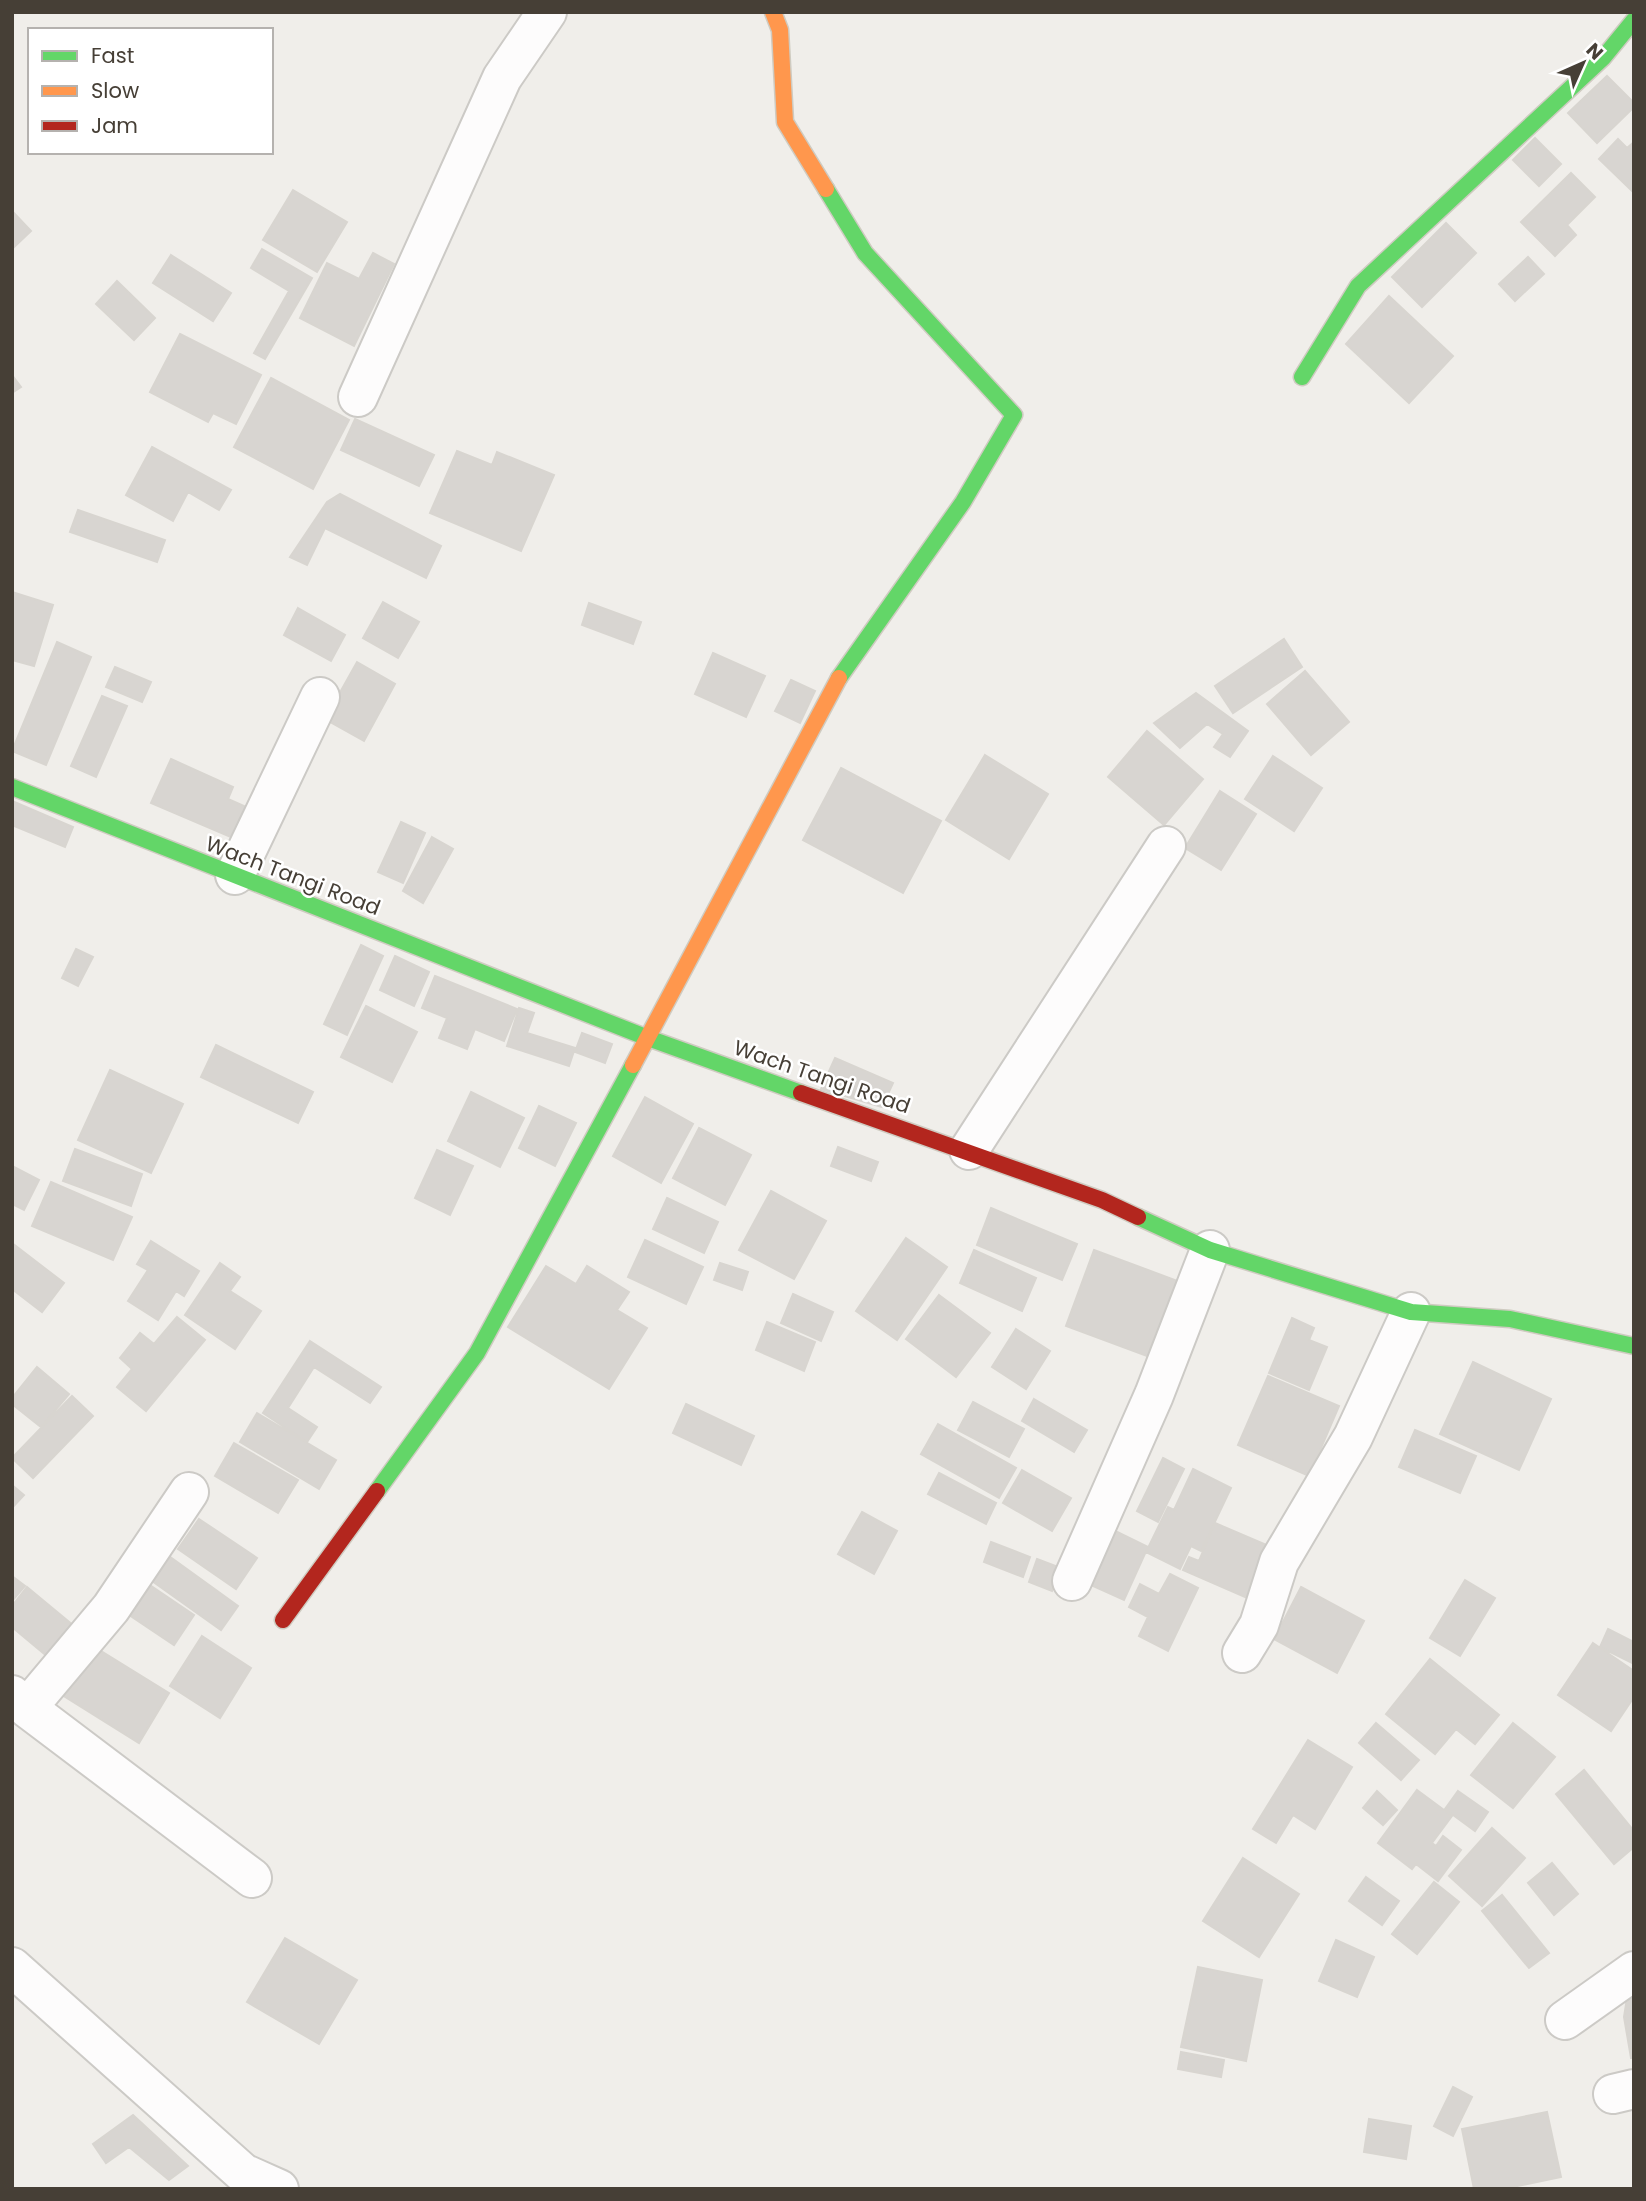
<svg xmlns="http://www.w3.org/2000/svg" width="1646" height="2201" font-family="Poppins,sans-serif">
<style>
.building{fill:#d8d5d1;stroke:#d8d5d0;stroke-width:2}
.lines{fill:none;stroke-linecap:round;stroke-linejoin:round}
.street-casing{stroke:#cccac6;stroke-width:42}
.fast-casing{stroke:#cfcbc1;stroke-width:19}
.slow-casing{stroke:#cfcbc1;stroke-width:19}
.jam-casing{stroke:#cfcbc1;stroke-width:19}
.street{stroke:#fdfcfc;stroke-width:38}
.fast{stroke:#63d668;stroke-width:16}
.slow{stroke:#ff974d;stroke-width:16}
.jam{stroke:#b3261e;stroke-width:16}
.labels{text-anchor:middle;stroke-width:5;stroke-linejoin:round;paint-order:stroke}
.street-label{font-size:21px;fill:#463f36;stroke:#fff}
</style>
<rect width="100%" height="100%" fill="#f0eeea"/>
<!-- building -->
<path class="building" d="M 1607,76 L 1634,103 L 1634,107 L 1597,143 L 1568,113 Z
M 1535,138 L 1561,164 L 1539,186 L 1513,160 Z
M 1618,139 L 1627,148 L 1634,142 L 1634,193 L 1599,159 Z
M 1571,173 L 1595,197 L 1567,225 L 1576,235 L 1555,256 L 1521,222 Z
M 293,190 L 347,222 L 317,272 L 263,240 Z
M 12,211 L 31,231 L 13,248 L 12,247 Z
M 1446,223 L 1476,253 L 1422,307 L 1392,277 Z
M 262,249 L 312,278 L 265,359 L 254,353 L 289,291 L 251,268 Z
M 373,253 L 394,264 L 354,346 L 300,318 L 327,263 L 359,279 Z
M 171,255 L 231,293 L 213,321 L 153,283 Z
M 1528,257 L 1544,274 L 1515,301 L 1499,284 Z
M 117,281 L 155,318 L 134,340 L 96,304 Z
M 1389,296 L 1453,356 L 1409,403 L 1346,344 Z
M 180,334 L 261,375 L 236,424 L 213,413 L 208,422 L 150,392 Z
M 12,375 L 21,387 L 12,393 Z
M 271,378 L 349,420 L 313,489 L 234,447 Z
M 355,419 L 434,455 L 419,486 L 341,450 Z
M 152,447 L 231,490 L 219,510 L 188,492 L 173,521 L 126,495 Z
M 457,451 L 492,465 L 497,452 L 554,475 L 521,551 L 430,513 Z
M 340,494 L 441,546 L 426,578 L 325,528 L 307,565 L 290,557 L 327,502 Z
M 78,510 L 165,540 L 157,562 L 70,532 Z
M 12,592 L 53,605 L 34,666 L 12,660 Z
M 383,602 L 419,622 L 398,658 L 363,638 Z
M 589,603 L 641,622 L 633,644 L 582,625 Z
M 298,608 L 345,635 L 331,661 L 284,635 Z
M 1284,639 L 1302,667 L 1233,713 L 1215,686 Z
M 57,642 L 91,657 L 46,765 L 12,751 Z
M 713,653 L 765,676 L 746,717 L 695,694 Z
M 357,662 L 395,684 L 364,741 L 325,719 Z
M 115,667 L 151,682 L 142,702 L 106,687 Z
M 1305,671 L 1349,722 L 1311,755 L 1267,704 Z
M 791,680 L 815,691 L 800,723 L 775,711 Z
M 1196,693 L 1248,731 L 1230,757 L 1214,747 L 1223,734 L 1207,724 L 1180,748 L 1154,723 Z
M 102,696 L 127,706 L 96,777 L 71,766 Z
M 1147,731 L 1203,779 L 1164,825 L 1108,777 Z
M 985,755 L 1048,794 L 1009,859 L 946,820 Z
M 1273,756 L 1322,788 L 1294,831 L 1245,799 Z
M 171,759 L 233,787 L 228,799 L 253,810 L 240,841 L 151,803 Z
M 841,768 L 941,821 L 903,893 L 803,840 Z
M 1220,791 L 1256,814 L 1221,870 L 1185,848 Z
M 12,801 L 73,827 L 65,847 L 12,825 Z
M 401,822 L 425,833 L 403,883 L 378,872 Z
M 432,837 L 453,849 L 423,903 L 403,891 Z
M 361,945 L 383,956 L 347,1035 L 324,1024 Z
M 76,949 L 93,957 L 78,986 L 62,978 Z
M 395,956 L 429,972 L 414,1006 L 380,990 Z
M 435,976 L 517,1009 L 504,1041 L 475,1029 L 467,1049 L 439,1038 L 447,1018 L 422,1008 Z
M 366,1006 L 417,1032 L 392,1082 L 341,1057 Z
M 519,1008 L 534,1013 L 527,1033 L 575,1048 L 569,1066 L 507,1046 Z
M 582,1033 L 612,1044 L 605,1063 L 575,1052 Z
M 216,1045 L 313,1092 L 298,1123 L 201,1077 Z
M 835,1058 L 893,1083 L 882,1107 L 821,1089 Z
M 110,1070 L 183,1104 L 151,1173 L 78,1140 Z
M 471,1092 L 524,1118 L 500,1167 L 448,1141 Z
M 645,1097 L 693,1124 L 661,1183 L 613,1156 Z
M 539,1106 L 576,1123 L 555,1166 L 519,1148 Z
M 699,1128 L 751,1155 L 725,1205 L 673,1178 Z
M 838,1147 L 878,1162 L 871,1181 L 831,1166 Z
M 75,1149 L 142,1174 L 131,1206 L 63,1181 Z
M 437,1150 L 473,1166 L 450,1215 L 415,1198 Z
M 12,1166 L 39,1180 L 24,1210 L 12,1204 Z
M 51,1182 L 132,1217 L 113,1260 L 32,1226 Z
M 771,1191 L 826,1221 L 794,1279 L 739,1250 Z
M 667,1198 L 718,1222 L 704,1253 L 653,1229 Z
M 991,1208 L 1077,1244 L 1062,1280 L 977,1245 Z
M 906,1238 L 947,1267 L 897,1340 L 856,1311 Z
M 645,1240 L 703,1267 L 686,1304 L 628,1277 Z
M 151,1241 L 199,1271 L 184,1296 L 176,1291 L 158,1320 L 128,1301 L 148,1270 L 137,1264 Z
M 12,1243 L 64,1283 L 42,1312 L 12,1289 Z
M 974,1250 L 1036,1278 L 1022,1311 L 960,1283 Z
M 1094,1250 L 1183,1283 L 1155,1359 L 1066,1326 Z
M 220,1263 L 240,1277 L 230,1291 L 261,1311 L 235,1349 L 185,1315 Z
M 720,1263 L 748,1272 L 742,1290 L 714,1280 Z
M 546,1266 L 576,1284 L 587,1266 L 629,1292 L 617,1310 L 647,1328 L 609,1389 L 508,1327 Z
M 793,1294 L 833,1312 L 821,1341 L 781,1323 Z
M 939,1295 L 990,1333 L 956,1377 L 906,1339 Z
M 177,1317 L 205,1340 L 146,1411 L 117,1387 L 132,1369 L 120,1358 L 140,1333 L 154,1344 Z
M 1292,1318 L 1314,1328 L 1309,1340 L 1327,1347 L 1309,1390 L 1269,1373 Z
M 767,1322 L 815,1342 L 804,1371 L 756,1350 Z
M 1016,1329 L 1050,1351 L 1026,1389 L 992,1367 Z
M 310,1341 L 381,1387 L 370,1403 L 314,1367 L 288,1408 L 317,1427 L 307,1442 L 263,1413 Z
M 1473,1362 L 1551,1399 L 1519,1470 L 1440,1434 Z
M 37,1367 L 69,1394 L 41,1427 L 12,1404 L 12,1398 Z
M 1268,1376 L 1339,1406 L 1309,1476 L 1238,1445 Z
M 72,1396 L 93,1416 L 33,1478 L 12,1458 Z
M 1034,1399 L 1087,1430 L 1074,1452 L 1022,1421 Z
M 973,1402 L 1024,1429 L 1009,1457 L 958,1430 Z
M 686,1404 L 754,1436 L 741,1465 L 673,1433 Z
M 257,1413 L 336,1460 L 319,1489 L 240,1442 Z
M 938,1424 L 1016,1468 L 999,1498 L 921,1454 Z
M 1415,1430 L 1476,1456 L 1460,1493 L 1399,1467 Z
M 234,1443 L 298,1480 L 278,1513 L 215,1476 Z
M 1163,1458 L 1184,1469 L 1158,1522 L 1137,1511 Z
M 1193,1469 L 1231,1488 L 1201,1551 L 1191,1546 L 1180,1569 L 1146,1552 L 1168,1507 L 1174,1510 Z
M 1022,1470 L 1071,1498 L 1052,1531 L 1003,1503 Z
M 939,1473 L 996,1503 L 986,1524 L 928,1494 Z
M 12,1485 L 24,1495 L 12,1508 Z
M 862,1512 L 897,1531 L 874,1574 L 838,1554 Z
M 199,1519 L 257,1558 L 236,1589 L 178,1549 Z
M 1215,1523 L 1276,1549 L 1254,1601 L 1183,1570 L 1189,1557 L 1199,1561 Z
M 1107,1527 L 1148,1547 L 1124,1600 L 1082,1581 Z
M 991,1542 L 1030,1557 L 1023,1577 L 984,1562 Z
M 162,1551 L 238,1606 L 221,1630 L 145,1576 Z
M 1037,1559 L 1061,1568 L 1052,1591 L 1029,1582 Z
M 1170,1574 L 1198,1588 L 1168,1651 L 1139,1636 L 1148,1617 L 1129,1607 L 1140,1584 L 1159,1594 Z
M 12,1576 L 25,1586 L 12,1601 Z
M 138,1577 L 194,1615 L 174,1645 L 129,1615 L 123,1624 L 112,1617 Z
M 1465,1580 L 1495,1598 L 1460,1656 L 1430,1638 Z
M 27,1587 L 86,1636 L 60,1667 L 12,1627 L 12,1606 Z
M 1301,1587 L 1364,1621 L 1337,1673 L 1274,1639 Z
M 1608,1629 L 1634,1642 L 1634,1664 L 1600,1647 Z
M 202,1636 L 251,1668 L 220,1718 L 170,1686 Z
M 1593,1643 L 1634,1671 L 1634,1697 L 1611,1731 L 1558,1695 Z
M 93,1646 L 169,1693 L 139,1743 L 62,1695 Z
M 1430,1659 L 1499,1715 L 1475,1744 L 1456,1729 L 1435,1754 L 1386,1714 Z
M 1376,1723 L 1419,1760 L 1401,1780 L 1359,1743 Z
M 1513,1723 L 1555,1757 L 1513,1808 L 1471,1775 Z
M 1308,1740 L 1352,1767 L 1315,1829 L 1293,1815 L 1276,1843 L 1253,1829 Z
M 1584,1770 L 1634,1831 L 1634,1847 L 1614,1864 L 1556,1794 Z
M 1417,1790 L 1452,1816 L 1432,1843 L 1436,1846 L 1443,1836 L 1461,1850 L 1438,1881 L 1416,1864 L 1412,1869 L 1378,1843 Z
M 1377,1791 L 1397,1810 L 1383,1825 L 1363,1808 Z
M 1458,1791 L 1488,1812 L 1475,1831 L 1445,1809 Z
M 1492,1828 L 1525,1858 L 1482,1906 L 1449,1876 Z
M 1243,1858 L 1299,1894 L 1259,1957 L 1203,1921 Z
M 1552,1863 L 1578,1894 L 1554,1915 L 1528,1883 Z
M 1366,1877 L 1399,1901 L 1382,1925 L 1349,1901 Z
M 1434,1882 L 1459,1902 L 1417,1954 L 1392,1934 Z
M 1502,1895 L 1549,1953 L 1529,1968 L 1482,1911 Z
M 285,1938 L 357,1980 L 319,2044 L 247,2002 Z
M 1336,1940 L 1374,1957 L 1357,1997 L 1319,1981 Z
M 1198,1967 L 1262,1980 L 1246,2061 L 1181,2047 Z
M 1634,1991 L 1634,2058 L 1631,2058 L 1624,2017 L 1627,1998 Z
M 1181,2052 L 1224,2060 L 1221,2077 L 1178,2069 Z
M 1453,2087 L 1472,2097 L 1453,2136 L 1434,2126 Z
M 1547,2112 L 1561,2177 L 1503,2189 L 1474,2189 L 1462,2129 Z
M 133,2115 L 188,2166 L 169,2180 L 129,2147 L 106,2163 L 93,2144 Z
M 1369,2119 L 1411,2126 L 1406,2159 L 1364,2152 Z"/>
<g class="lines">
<defs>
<path id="street" d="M 358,397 L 502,78 L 547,12
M 235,875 L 320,697
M 969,1150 L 1166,846
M 1072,1581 L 1154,1395 L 1210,1250
M 1242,1653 L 1259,1625 L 1279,1562 L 1353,1437 L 1411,1312
M 12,1695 L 27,1708 L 252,1878
M 27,1708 L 111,1608 L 189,1492
M 12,1967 L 243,2173 L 279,2189
M 1565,2020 L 1634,1971
M 1613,2094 L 1634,2089"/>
<path id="fast" d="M 826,189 L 865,253 L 1014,415 L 963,502 L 839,678
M 1302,377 L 1358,286 L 1603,58 L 1634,20
M 12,787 L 648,1038 L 801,1093
M 1138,1217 L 1210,1250 L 1411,1312 L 1510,1319 L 1634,1346
M 377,1491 L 477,1353 L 633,1065"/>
<path id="slow" d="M 773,12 L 780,30 L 785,122 L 826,189
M 633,1065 L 839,678"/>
<path id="jam" d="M 801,1093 L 1102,1200 L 1138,1217
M 283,1620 L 377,1491"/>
</defs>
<!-- street casing -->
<use href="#street" class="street-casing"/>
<!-- fast casing -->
<use href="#fast" class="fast-casing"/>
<!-- slow casing -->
<use href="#slow" class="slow-casing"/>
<!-- jam casing -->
<use href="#jam" class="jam-casing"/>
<!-- street -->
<use href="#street" class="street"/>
<!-- fast -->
<use href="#fast" class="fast"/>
<!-- slow -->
<use href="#slow" class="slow"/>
<!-- jam -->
<use href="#jam" class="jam"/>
</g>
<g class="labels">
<!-- street labels -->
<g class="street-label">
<text transform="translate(293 876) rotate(21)" y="7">Wach Tangi Road</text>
<text transform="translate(822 1077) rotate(19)" y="7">Wach Tangi Road</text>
</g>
</g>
<!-- border -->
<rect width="1646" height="2201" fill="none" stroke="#463f36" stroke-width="28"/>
<!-- legend -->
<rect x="28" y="28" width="245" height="126" fill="#ffffff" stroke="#b5b2af" stroke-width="2"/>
<rect x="42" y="51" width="35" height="10" fill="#63d668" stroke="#b5b2af" stroke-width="2"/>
<text x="91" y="63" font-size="21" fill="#463f36">Fast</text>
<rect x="42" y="86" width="35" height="10" fill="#ff974d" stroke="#b5b2af" stroke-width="2"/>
<text x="91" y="98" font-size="21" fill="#463f36">Slow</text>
<rect x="42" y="121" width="35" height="10" fill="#b3261e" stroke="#b5b2af" stroke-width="2"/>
<text x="91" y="133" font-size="21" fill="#463f36">Jam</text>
<!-- north arrow -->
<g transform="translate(1583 63) rotate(45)" stroke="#ffffff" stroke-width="5" paint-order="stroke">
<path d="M0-5L12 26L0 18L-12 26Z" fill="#463f36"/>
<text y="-10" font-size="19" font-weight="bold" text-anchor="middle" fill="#463f36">N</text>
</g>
</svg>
